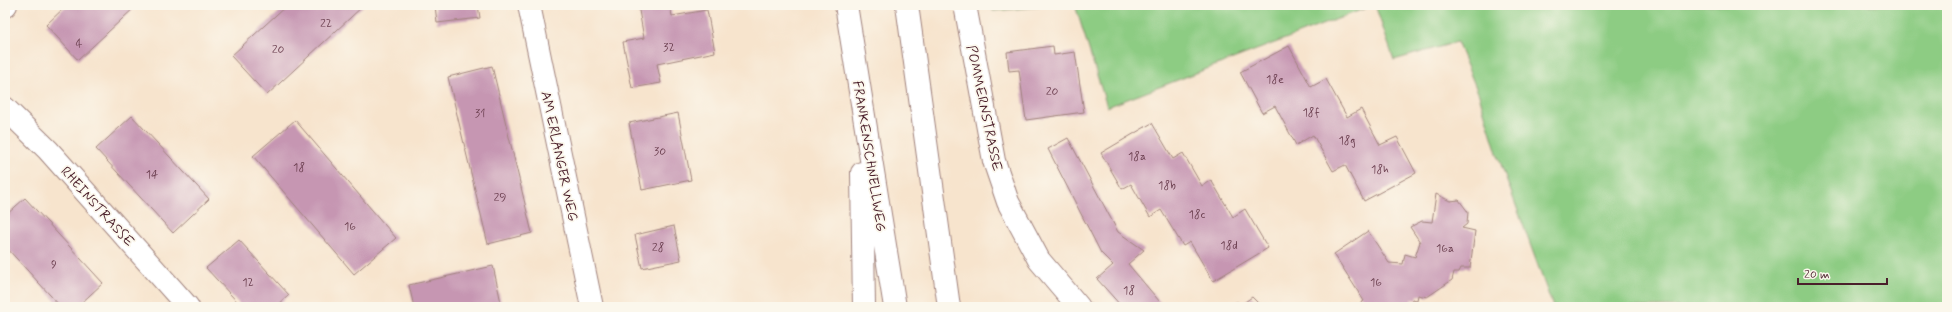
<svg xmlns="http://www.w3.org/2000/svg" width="1952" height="312" font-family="Mynerve,sans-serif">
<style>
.green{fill:#8dcc83;stroke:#6c7657}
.building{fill:#c696b2}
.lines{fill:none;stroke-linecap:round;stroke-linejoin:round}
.minor-casing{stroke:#a0827c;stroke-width:24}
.motorway-casing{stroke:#a0827c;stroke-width:24}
.minor{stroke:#fff;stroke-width:22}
.motorway{stroke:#fff;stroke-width:22}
.labels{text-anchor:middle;stroke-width:3.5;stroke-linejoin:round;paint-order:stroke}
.number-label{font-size:12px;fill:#693d4d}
.street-label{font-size:14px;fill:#4a1f2b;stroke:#fbf7ec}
</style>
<rect width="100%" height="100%" fill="#fbf7ec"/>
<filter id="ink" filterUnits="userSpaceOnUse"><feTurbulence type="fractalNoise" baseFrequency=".025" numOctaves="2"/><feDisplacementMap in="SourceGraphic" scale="8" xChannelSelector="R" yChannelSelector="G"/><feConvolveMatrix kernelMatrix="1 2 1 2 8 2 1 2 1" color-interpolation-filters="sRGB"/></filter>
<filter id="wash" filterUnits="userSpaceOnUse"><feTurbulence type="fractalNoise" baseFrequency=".012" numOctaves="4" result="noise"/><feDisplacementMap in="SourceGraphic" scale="16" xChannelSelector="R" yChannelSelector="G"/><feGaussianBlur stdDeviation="0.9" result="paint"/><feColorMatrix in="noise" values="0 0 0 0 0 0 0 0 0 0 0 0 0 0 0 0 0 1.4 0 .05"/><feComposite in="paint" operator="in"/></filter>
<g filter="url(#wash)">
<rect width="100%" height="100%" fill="#f7e4cd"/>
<!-- green -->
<path class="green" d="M 992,5 L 1058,5 L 993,11 Z
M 1075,5 L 1374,5 L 1107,107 Z
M 1375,5 L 1947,5 L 1947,307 L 1553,307 L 1498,156 L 1479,95 L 1457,42 L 1394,60 Z"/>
<g id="blocks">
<!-- building -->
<path class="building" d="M 67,5 L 135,5 L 136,6 L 78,60 L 46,25 Z
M 287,5 L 364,5 L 267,95 L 231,56 Z
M 435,5 L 478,5 L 480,18 L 437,23 Z
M 638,5 L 670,5 L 672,16 L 707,10 L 715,52 L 657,64 L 661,83 L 632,88 L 623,42 L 644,38 Z
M 1053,46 L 1054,55 L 1075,52 L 1084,112 L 1026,120 L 1019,70 L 1009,71 L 1007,52 Z
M 1289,46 L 1311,87 L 1326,79 L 1347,117 L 1361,109 L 1380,145 L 1397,137 L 1416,173 L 1364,201 L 1345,165 L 1333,171 L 1313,135 L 1296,145 L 1275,106 L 1262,113 L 1240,72 Z
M 492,66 L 532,233 L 488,244 L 448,77 Z
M 678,113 L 691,180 L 642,190 L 629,123 Z
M 132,116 L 209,199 L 173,233 L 96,149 Z
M 295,120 L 396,238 L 354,274 L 253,156 Z
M 1152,123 L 1173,159 L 1183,153 L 1202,186 L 1211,180 L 1233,217 L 1245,209 L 1268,248 L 1213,281 L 1190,242 L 1183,246 L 1161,210 L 1150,217 L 1131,184 L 1122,189 L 1101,153 Z
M 1068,138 L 1118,232 L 1144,250 L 1128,264 L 1160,302 L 1154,307 L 1122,307 L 1097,279 L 1113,265 L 1101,253 L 1048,149 Z
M 1436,194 L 1450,201 L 1459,200 L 1468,212 L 1467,224 L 1462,228 L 1475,231 L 1470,268 L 1461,268 L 1459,272 L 1454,272 L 1452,280 L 1427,297 L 1418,295 L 1417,300 L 1412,299 L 1410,307 L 1355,307 L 1364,301 L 1334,254 L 1368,231 L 1389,263 L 1403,264 L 1405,254 L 1415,257 L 1420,242 L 1410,227 L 1422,221 L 1432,222 Z
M 25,198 L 103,283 L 77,307 L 61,307 L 5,246 L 5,216 Z
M 674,226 L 681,260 L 642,268 L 635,235 Z
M 239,240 L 289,295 L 276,307 L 242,307 L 206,268 Z
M 493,266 L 502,307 L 414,307 L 409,285 Z
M 1252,297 L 1262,307 L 1227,307 L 1232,303 L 1237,302 L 1242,304 Z"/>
</g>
</g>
<g filter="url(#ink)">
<use href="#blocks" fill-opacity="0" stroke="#a0827c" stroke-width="1"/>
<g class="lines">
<defs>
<path id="minor" d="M 529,5 L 592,307
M 965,5 L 994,161 L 1008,202 L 1039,260 L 1079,307
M 5,6 L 6,5
M 5,108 L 48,150 L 188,307"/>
<path id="motorway" d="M 846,5 L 895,307
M 907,5 L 949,307
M 862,173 L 864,307"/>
</defs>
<!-- minor casing -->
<use href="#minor" class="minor-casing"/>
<!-- motorway casing -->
<use href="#motorway" class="motorway-casing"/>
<!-- minor -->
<use href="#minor" class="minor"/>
<!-- motorway -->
<use href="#motorway" class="motorway"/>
</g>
</g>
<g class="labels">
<!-- number labels -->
<g class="number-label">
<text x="326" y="27">22</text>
<text x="79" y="47">4</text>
<text x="669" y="51">32</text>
<text x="278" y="53">20</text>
<text x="1275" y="83">18e</text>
<text x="1052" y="95">20</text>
<text x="1311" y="116">18f</text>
<text x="480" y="117">31</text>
<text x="1347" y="144">18g</text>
<text x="660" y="155">30</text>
<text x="1137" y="160">18a</text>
<text x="299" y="171">18</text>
<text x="1380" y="173">18h</text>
<text x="152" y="178">14</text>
<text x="1167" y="189">18b</text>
<text x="500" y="201">29</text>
<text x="1197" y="218">18c</text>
<text x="350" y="230">16</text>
<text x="1229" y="249">18d</text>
<text x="658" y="251">28</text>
<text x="1445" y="252">16a</text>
<text x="54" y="268">9</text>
<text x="248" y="286">12</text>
<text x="1376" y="286">16</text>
<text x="1129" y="294">18</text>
</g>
<!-- street labels -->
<g class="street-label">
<text transform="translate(985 108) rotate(78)" y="5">POMMERNSTRASSE</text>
<text transform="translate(560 156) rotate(78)" y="5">AM ERLANGER WEG</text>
<text transform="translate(870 156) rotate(81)" y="5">FRANKENSCHNELLWEG</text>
<text transform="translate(98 206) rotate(48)" y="5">RHEINSTRASSE</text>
</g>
</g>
<!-- margin -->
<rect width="1952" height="312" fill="none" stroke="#fbf7ec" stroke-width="20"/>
<!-- scale -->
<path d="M1798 278v6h89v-6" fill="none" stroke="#4a1f2b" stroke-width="2"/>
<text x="1804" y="278" font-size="12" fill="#4a1f2b" stroke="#fbf7ec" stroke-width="3" paint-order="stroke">20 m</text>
</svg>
